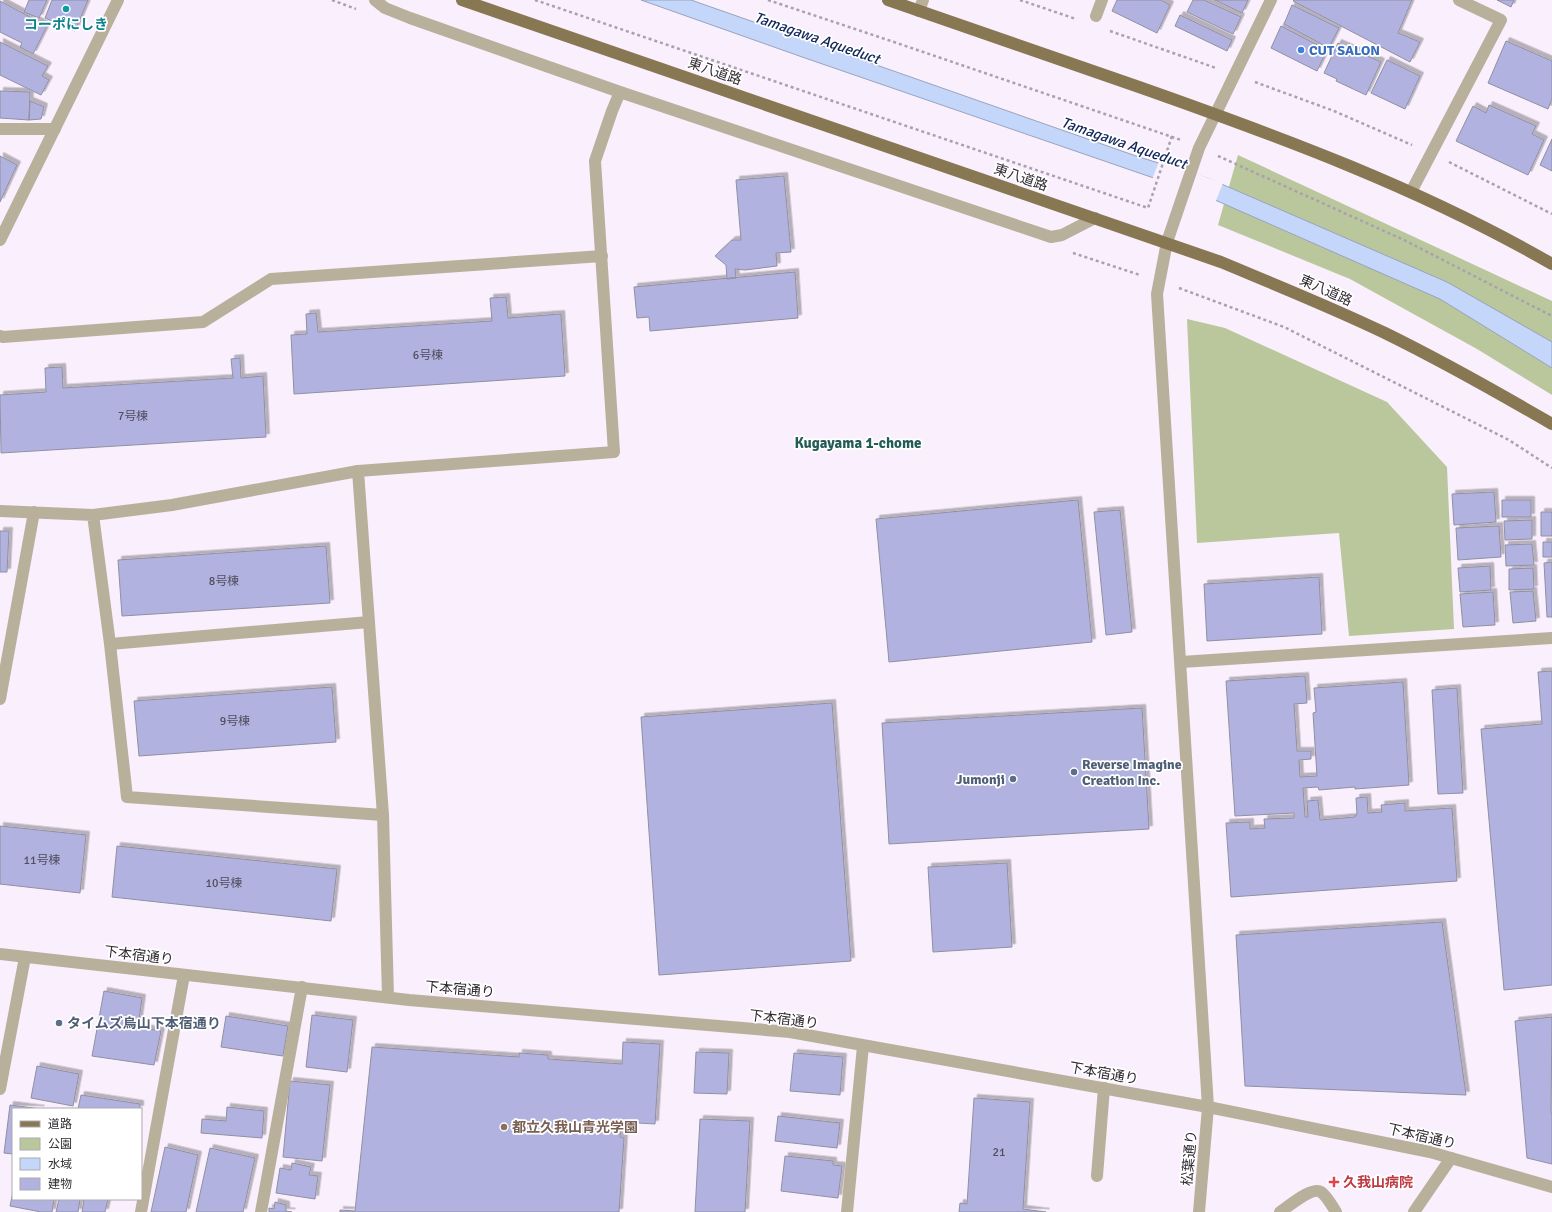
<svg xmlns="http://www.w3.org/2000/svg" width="1552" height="1212" font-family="Signika,'Noto Sans JP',sans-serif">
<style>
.green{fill:#bac69b}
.water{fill:#c4d6f9;stroke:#98a3bd}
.pier{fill:#faeffd}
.building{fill:#b1b2df;stroke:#8f90a2;filter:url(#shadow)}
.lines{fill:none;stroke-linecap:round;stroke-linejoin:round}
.path{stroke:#aaa1ac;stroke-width:2.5;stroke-dasharray:3 3;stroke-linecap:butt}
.service{stroke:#b9b09c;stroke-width:12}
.minor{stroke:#b9b09c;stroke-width:12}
.tertiary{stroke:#b9b09c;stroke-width:12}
.primary{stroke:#877853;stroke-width:12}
.culture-dot{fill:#0f9aa8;stroke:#fff;stroke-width:1.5}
.shop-dot{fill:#3f7fe0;stroke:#fff;stroke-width:1.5}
.service-dot{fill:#5c6f8a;stroke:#fff;stroke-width:1.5}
.education-dot{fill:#8d6e63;stroke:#fff;stroke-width:1.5}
.health-dot{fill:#e0444e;stroke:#fff;stroke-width:1.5}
.labels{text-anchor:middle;stroke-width:3.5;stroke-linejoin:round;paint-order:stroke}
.number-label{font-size:12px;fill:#504d5d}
.culture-label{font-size:14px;font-weight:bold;fill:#0d838f;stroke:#fff}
.shop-label{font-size:14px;font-weight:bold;fill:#366cbe;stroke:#fff;text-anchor:start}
.street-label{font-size:14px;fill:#302b32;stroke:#fff}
.service-label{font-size:14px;font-weight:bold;fill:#4e5e75;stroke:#fff;text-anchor:start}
.education-label{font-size:14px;font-weight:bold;fill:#785e54;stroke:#fff;text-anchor:start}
.health-label{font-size:14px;font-weight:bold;fill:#be3a42;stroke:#fff;text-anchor:start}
.water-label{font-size:15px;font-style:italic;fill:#13285b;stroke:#fff}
.neighbourhood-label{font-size:15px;font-weight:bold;fill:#235b55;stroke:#fff}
</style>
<defs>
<filter id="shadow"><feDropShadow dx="3.5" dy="-3.5" stdDeviation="0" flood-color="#0004"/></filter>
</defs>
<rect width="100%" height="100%" fill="#faeffd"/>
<!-- green -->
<path class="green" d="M 1238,155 L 1552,301 L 1552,395 L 1477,349 L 1350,279 L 1218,225 Z
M 1187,319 L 1225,328 L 1387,402 L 1447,467 L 1454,629 L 1349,636 L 1339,533 L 1197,543 Z"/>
<!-- water -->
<path class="water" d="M 641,0 L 691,0 L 1136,156 L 1210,179 L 1447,282 L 1552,342 L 1552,368 L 1440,299 L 1206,196 L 805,58 Z"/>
<!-- pier -->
<path class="pier" d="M 1159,161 L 1223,183 L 1215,203 L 1152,180 Z"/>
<!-- building -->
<path class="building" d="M 29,0 L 47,0 L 39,18 L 24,12 Z
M 52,0 L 88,0 L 75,31 L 45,18 Z
M 1117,0 L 1161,0 L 1170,5 L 1157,33 L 1112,11 Z
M 1193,0 L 1204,0 L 1241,17 L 1233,34 L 1187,12 Z
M 1215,0 L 1248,0 L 1242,13 Z
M 1294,0 L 1412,0 L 1398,33 L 1420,42 L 1410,62 L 1293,1 Z
M 1497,0 L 1514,0 L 1511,7 Z
M 0,1 L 47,26 L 33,54 L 20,47 L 22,43 L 0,32 Z
M 1292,5 L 1339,28 L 1329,48 L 1284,24 Z
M 1180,15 L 1232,40 L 1227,51 L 1175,26 Z
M 1281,26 L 1327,50 L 1317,71 L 1271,48 Z
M 1506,41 L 1552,61 L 1552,99 L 1548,109 L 1488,83 Z
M 0,42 L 48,66 L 42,76 L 49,80 L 41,95 L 0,75 Z
M 1338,43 L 1381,62 L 1366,95 L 1336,81 L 1337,79 L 1324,73 Z
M 1387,60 L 1420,76 L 1405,109 L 1371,93 Z
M 0,91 L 30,92 L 29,120 L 0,118 Z
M 30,101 L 44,107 L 41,119 L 29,120 Z
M 1489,105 L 1536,126 L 1532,134 L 1544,140 L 1528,175 L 1456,141 L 1473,106 L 1486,113 Z
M 1552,139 L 1552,171 L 1540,165 Z
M 0,156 L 17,165 L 0,202 Z
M 784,176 L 791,252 L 776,253 L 777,266 L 745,270 L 735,269 L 736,278 L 727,279 L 726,265 L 715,256 L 732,240 L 741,240 L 736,180 Z
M 795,272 L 798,318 L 650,331 L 649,317 L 637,318 L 634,287 Z
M 506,297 L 508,318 L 561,314 L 565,376 L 294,394 L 291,335 L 307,334 L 306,314 L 316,313 L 318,332 L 492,321 L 490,298 Z
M 240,358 L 241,378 L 263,376 L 266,437 L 1,453 L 0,395 L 46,392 L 45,368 L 62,367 L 63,388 L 233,378 L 231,359 Z
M 1494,492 L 1496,522 L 1454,525 L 1452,494 Z
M 1078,500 L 1092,642 L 889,662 L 876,519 Z
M 1502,500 L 1531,500 L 1531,517 L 1502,517 Z
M 1120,510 L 1132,632 L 1106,635 L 1094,512 Z
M 1541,512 L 1552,512 L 1552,536 L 1541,536 Z
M 1532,520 L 1532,539 L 1505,540 L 1504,521 Z
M 1499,526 L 1501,557 L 1458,560 L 1456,528 Z
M 0,531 L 9,531 L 7,572 L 0,572 Z
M 1543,542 L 1552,542 L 1552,557 L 1543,557 Z
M 1532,544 L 1534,565 L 1506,566 L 1505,545 Z
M 326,546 L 330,603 L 122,616 L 118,560 Z
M 1552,562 L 1552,617 L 1547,617 L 1544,563 Z
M 1490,566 L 1491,590 L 1460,592 L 1458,568 Z
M 1533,568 L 1534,589 L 1509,590 L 1509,569 Z
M 1319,577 L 1322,634 L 1207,641 L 1204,584 Z
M 1533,591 L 1536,621 L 1513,623 L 1510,592 Z
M 1493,592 L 1495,625 L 1463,627 L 1460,594 Z
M 1552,671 L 1552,985 L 1504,990 L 1481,729 L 1542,724 L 1538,672 Z
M 1305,676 L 1307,703 L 1294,704 L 1297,751 L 1311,751 L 1311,759 L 1299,760 L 1300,777 L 1317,776 L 1313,713 L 1316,712 L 1314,688 L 1403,682 L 1409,785 L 1355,789 L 1355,787 L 1319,790 L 1318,787 L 1303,788 L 1305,817 L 1308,817 L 1307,801 L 1318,800 L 1320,820 L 1355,817 L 1355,815 L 1357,815 L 1356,798 L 1367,797 L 1368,813 L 1382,812 L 1381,805 L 1405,803 L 1405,811 L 1452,808 L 1457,881 L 1231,897 L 1226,823 L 1250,822 L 1250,829 L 1265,828 L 1264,819 L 1294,818 L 1294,813 L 1235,816 L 1226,681 Z
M 332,687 L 336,742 L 139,756 L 134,701 Z
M 1457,688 L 1463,793 L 1438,794 L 1432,690 Z
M 832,703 L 851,961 L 659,975 L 641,717 Z
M 1142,708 L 1149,829 L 889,844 L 882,723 Z
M 0,826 L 86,835 L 80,893 L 0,884 Z
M 117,846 L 337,869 L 331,921 L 112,897 Z
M 1007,863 L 1012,947 L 933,952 L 928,867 Z
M 1442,922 L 1466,1095 L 1245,1086 L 1236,935 Z
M 104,991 L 142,998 L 138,1027 L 161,1031 L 154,1065 L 92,1056 Z
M 312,1015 L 353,1020 L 347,1072 L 306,1067 Z
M 226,1016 L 288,1026 L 283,1056 L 221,1047 Z
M 1552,1017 L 1551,1113 L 1552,1114 L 1552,1164 L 1527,1158 L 1515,1021 Z
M 623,1042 L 660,1044 L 655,1124 L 621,1122 L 620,1137 L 624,1138 L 619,1212 L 340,1212 L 340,1210 L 355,1211 L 372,1047 L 519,1057 L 519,1053 L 548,1055 L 548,1059 L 622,1064 Z
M 696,1052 L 729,1053 L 727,1094 L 694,1093 Z
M 794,1053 L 843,1057 L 840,1095 L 790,1091 Z
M 37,1066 L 79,1074 L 73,1106 L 31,1098 Z
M 290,1081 L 330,1085 L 322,1161 L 283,1157 Z
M 81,1095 L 140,1104 L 140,1109 L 78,1109 Z
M 974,1098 L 1030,1102 L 1023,1209 L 1046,1212 L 959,1212 L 960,1203 L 967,1204 Z
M 10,1105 L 41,1109 L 13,1109 L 13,1154 L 4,1153 Z
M 227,1107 L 264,1111 L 262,1138 L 201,1133 L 202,1119 L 226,1121 Z
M 778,1116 L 840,1123 L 837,1148 L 775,1141 Z
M 700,1119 L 750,1121 L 745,1212 L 695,1212 Z
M 165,1147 L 198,1155 L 186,1212 L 151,1212 Z
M 210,1148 L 255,1158 L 243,1212 L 196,1212 Z
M 785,1156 L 833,1161 L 833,1165 L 842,1166 L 838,1198 L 781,1191 Z
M 292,1163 L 311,1167 L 309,1175 L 318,1176 L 315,1199 L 276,1193 L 280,1168 L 291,1170 Z
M 13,1192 L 13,1199 L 54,1199 L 52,1212 L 41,1212 L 10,1206 Z
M 59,1199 L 80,1199 L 78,1212 L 56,1212 Z
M 84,1199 L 108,1199 L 105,1212 L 82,1212 Z
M 275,1202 L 286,1205 L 286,1211 L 292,1212 L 269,1212 L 269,1208 L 274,1209 Z"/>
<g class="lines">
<!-- path -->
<path class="path" d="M 332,0 L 356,9
M 535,0 L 1148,208 L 1172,136
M 768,0 L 891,41 L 1181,140
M 1020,0 L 1076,19
M 1110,31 L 1216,68
M 1255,82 L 1334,111 L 1412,145
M 1218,156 L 1404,240 L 1552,316
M 1449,162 L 1552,214
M 1073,253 L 1140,275
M 1179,288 L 1284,327 L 1509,440 L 1552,468"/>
<!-- service -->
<path class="service" d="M 0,129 L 55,129
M 0,336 L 3,337 L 203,322 L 271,279 L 602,256
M 0,511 L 93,515 L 172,505 L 358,471
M 93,515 L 110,644 L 127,797 L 383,815
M 110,644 L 369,622
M 0,699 L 34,512
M 1097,1176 L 1104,1088
M 141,1212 L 184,975
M 261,1212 L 302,987
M 1280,1212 C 1288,1207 1312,1186 1321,1192 C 1327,1196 1332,1206 1336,1212
M 1414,1212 L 1451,1158"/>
<!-- minor -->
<path class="minor" d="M 375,0 L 385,8 L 410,18 L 620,92 L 1051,237 L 1062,235 L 1095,218
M 919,11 L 923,0
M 1096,16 L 1102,0
M 1411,192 L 1501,20 L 1459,0
M 0,240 L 118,0
M 1181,662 L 1552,638
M 388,997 L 383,815 L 358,471 L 614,452 L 595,161 L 612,111 L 620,92
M 0,1089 L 25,957
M 847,1212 L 863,1046"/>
<!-- tertiary -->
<path class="tertiary" d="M 0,954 L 409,1000 L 790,1032 L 1208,1107 L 1430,1152 L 1552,1187
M 1199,1212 L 1208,1107 L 1157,294 L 1167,242 L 1199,148 L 1271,0"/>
<!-- primary -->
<path class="primary" d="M 462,0 L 1221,262 C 1276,285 1331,307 1385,333 C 1442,361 1497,392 1552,424
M 888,0 C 972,29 1055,58 1139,87 C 1281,137 1422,189 1552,264"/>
</g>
<!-- markers -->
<circle class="culture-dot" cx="66" cy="9" r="4"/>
<circle class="shop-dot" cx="1301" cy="50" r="4"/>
<g class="service-dot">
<circle cx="1074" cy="772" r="4"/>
<circle cx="1013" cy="779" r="4"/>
<circle cx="59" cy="1023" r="4"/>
</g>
<circle class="education-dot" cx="504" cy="1127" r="4"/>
<path class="health-dot" d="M1332 1176h4v4h4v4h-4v4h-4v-4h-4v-4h4z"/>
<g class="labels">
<!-- number labels -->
<g class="number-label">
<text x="428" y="359">6号棟</text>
<text x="133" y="420">7号棟</text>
<text x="224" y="585">8号棟</text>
<text x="235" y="725">9号棟</text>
<text x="42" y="864">11号棟</text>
<text x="224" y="887">10号棟</text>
<text x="999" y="1156">21</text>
</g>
<!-- culture labels -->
<g class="culture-label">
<text x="66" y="29">コーポにしき</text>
</g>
<!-- shop labels -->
<g class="shop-label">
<text x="1309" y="55">CUT SALON</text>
</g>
<!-- street labels -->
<g class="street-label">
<text transform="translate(715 71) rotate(19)" y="5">東八道路</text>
<text transform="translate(1021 177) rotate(19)" y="5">東八道路</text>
<text transform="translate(1326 290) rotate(24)" y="5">東八道路</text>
<text transform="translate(139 955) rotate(7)" y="5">下本宿通り</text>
<text transform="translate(460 989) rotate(5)" y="5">下本宿通り</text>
<text transform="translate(784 1019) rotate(7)" y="5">下本宿通り</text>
<text transform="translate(1104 1073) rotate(10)" y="5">下本宿通り</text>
<text transform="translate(1422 1136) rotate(13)" y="5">下本宿通り</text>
<text transform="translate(1189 1158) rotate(-85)" y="5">松葉通り</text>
</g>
<!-- service labels -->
<g class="service-label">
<text x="1082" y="769">Reverse Imagine<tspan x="1082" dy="16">Creation Inc.</tspan></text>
<text x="1005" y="784" text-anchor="end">Jumonji</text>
<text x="67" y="1028">タイムズ烏山下本宿通り</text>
</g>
<!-- education labels -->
<g class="education-label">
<text x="512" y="1132">都立久我山青光学園</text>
</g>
<!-- health labels -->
<g class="health-label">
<text x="1343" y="1187">久我山病院</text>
</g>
<!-- water labels -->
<g class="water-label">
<text transform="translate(817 38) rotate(19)" y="5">Tamagawa Aqueduct</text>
<text transform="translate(1124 143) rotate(19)" y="5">Tamagawa Aqueduct</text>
</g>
<!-- neighbourhood labels -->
<g class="neighbourhood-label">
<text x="858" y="448">Kugayama 1-chome</text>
</g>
</g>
<!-- legend -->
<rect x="12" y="1108" width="130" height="92" fill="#ffffff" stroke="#acaaad"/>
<rect x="20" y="1121" width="20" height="6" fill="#877853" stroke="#acaaad"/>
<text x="48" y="1128" font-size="12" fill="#302b32">道路</text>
<rect x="20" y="1138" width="20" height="12" fill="#bac69b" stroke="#acaaad"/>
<text x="48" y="1148" font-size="12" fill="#302b32">公園</text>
<rect x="20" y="1158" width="20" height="12" fill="#c4d6f9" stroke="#acaaad"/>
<text x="48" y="1168" font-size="12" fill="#302b32">水域</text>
<rect x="20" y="1178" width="20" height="12" fill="#b1b2df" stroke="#acaaad"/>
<text x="48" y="1188" font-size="12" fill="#302b32">建物</text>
</svg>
